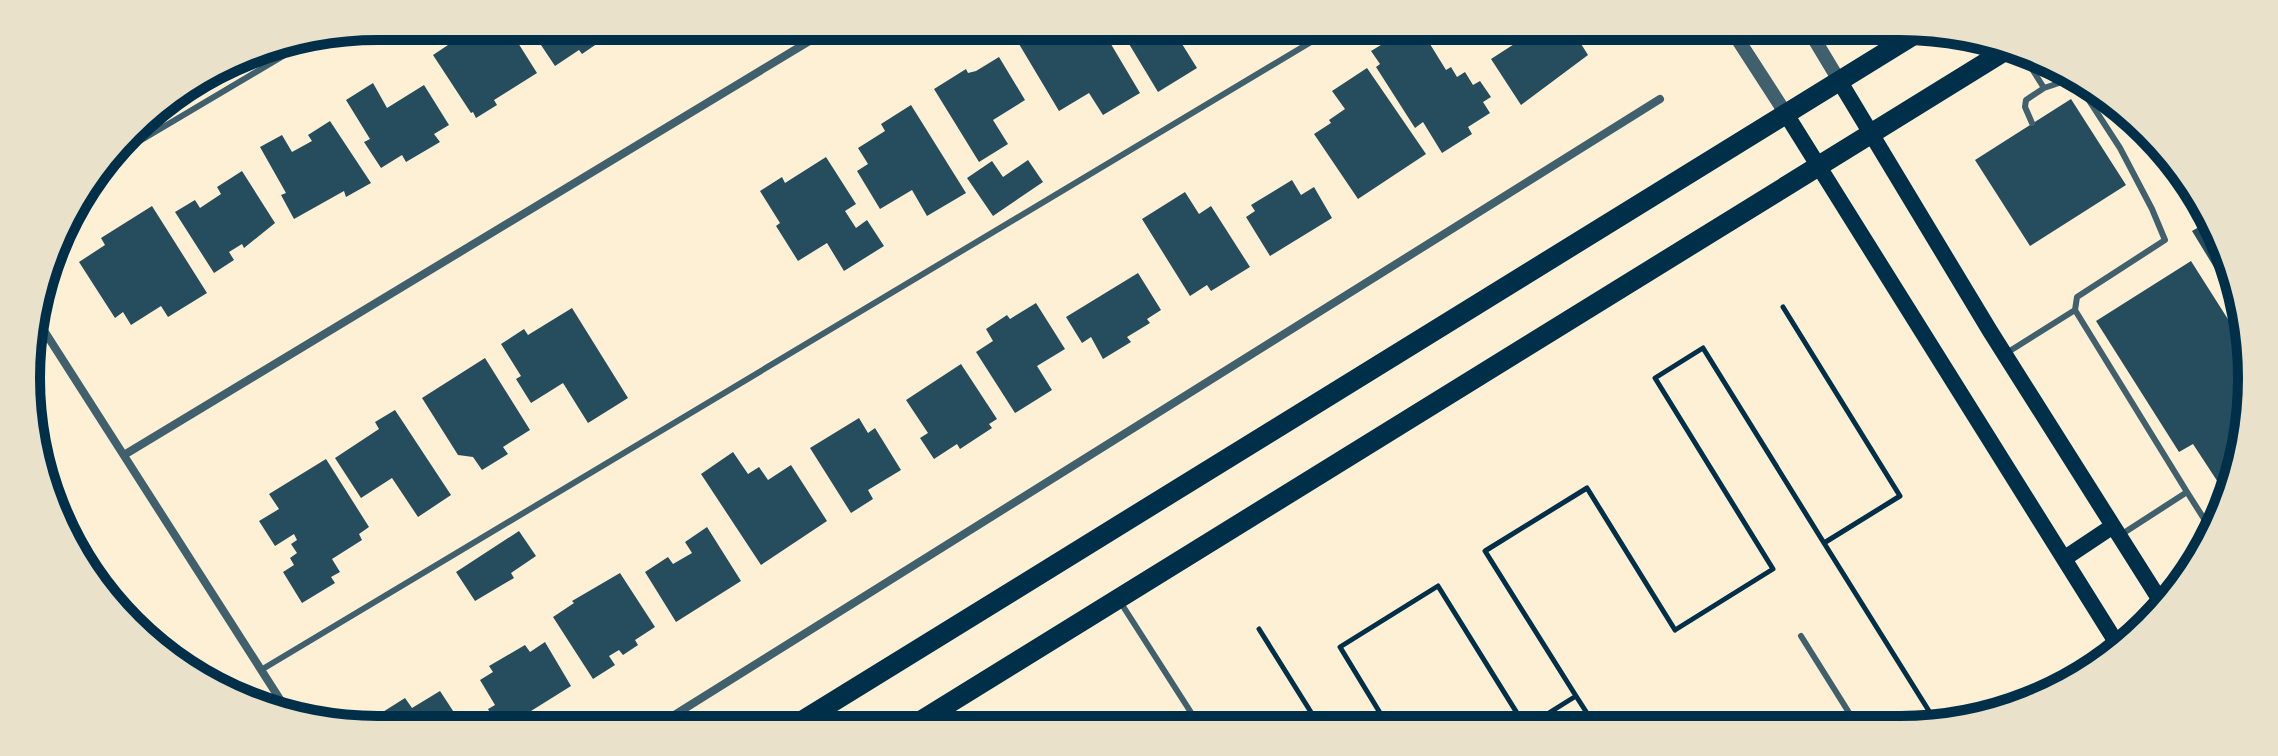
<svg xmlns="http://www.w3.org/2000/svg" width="2278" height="756" font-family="'Open Sans',sans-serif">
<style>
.building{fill:#264d5e}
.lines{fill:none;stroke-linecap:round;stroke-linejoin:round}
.path{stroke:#003049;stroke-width:5}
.service{stroke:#3f606c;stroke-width:6}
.minor{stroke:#3f606c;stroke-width:8}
.tertiary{stroke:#3f606c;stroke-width:14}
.secondary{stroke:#003049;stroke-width:16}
.primary{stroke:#003049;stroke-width:20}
.rim{fill:none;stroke:#003049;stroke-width:10}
</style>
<rect width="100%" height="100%" fill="#fdf0d5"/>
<!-- building -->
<path class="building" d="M 448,26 L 508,27 L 537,73 L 494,100 L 497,105 L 476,118 L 473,112 L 471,113 L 433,55 L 454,41 L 446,28 Z
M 529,27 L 615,27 L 617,30 L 582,54 L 579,50 L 555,66 Z
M 1032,29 L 1102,29 L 1140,93 L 1103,115 L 1089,93 L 1059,111 L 1016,39 Z
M 1120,29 L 1163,29 L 1207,30 L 1182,44 L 1197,68 L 1158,92 Z
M 1404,31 L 1412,44 L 1425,36 L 1446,70 L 1451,67 L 1457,77 L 1465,72 L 1473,85 L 1480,81 L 1491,97 L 1483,102 L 1490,113 L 1468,127 L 1472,134 L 1442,153 L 1423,122 L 1415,128 L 1376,67 L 1380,64 L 1371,51 Z
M 1517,31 L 1573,31 L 1588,55 L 1521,105 L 1491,59 L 1522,39 Z
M 999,57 L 1025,100 L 993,120 L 1008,144 L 979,162 L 934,89 L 966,69 L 968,73 L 976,71 Z
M 1367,68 L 1426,154 L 1358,199 L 1314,134 L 1331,123 L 1329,120 L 1345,109 L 1332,91 Z
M 373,83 L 387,108 L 424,85 L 449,125 L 434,134 L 440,142 L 406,162 L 402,155 L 381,168 L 364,142 L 370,139 L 346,100 Z
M 2071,99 L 2126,185 L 2030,246 L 1975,160 Z
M 911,105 L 966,193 L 927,216 L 912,190 L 880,209 L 857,171 L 868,164 L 858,148 L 885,131 L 881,124 Z
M 330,121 L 371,183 L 346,197 L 344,191 L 294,219 L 281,195 L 286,193 L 260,147 L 282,135 L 292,152 L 312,141 L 308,135 Z
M 826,157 L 856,204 L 845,211 L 856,228 L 867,220 L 884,246 L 844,271 L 827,243 L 798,261 L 776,226 L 780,223 L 760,191 L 782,177 L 785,183 Z
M 1028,160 L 1043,182 L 993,216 L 967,178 L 992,161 L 1003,177 Z
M 242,171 L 275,223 L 244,248 L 242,244 L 229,252 L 234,260 L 214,273 L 175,212 L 195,200 L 200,208 L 221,194 L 217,187 Z
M 1292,180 L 1301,195 L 1314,187 L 1332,218 L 1270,256 L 1246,217 L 1255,211 L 1251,205 Z
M 1185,192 L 1199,214 L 1211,206 L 1250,267 L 1211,291 L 1207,285 L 1190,296 L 1142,219 Z
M 152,206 L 207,293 L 168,317 L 161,306 L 131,325 L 123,312 L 115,318 L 79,262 L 105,245 L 101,238 Z
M 2207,216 L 2235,285 L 2228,290 L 2192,231 L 2206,223 L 2203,218 Z
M 2191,261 L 2245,346 L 2245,447 L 2227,496 L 2193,444 L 2179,452 L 2096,321 Z
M 1138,273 L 1161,310 L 1147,319 L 1150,323 L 1127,337 L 1131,342 L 1103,359 L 1091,337 L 1082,343 L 1066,317 Z
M 1036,303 L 1065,349 L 1037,366 L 1052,390 L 1015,413 L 976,352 L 993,341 L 986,329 L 1007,315 L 1010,319 Z
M 572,308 L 628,398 L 588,423 L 563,383 L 531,403 L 516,379 L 521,376 L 501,344 L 524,329 L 528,335 Z
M 485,358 L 530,430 L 503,447 L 508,454 L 482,470 L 473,457 L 458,455 L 422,398 Z
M 961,364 L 997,419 L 989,424 L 992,428 L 960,449 L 957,444 L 934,459 L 920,438 L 928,433 L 906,400 Z
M 395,410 L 451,495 L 418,517 L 392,478 L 361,498 L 335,458 L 379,429 L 375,422 Z
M 859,418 L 868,433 L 875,428 L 901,470 L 868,490 L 873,499 L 851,513 L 810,448 Z
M 733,452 L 748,474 L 759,467 L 768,480 L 791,465 L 827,521 L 761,565 L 701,474 Z
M 326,459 L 369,527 L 359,534 L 362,540 L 332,559 L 340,572 L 331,577 L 335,583 L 302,603 L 283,572 L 294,565 L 290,558 L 297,553 L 291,544 L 297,540 L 294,534 L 275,546 L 259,521 L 279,509 L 269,494 Z
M 707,527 L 741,581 L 676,622 L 645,572 L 668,557 L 673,564 L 692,553 L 685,542 Z
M 519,531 L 536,556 L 511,573 L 514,578 L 475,601 L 456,572 Z
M 620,573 L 655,627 L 635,640 L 638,645 L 623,655 L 619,650 L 609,656 L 615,665 L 593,679 L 553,617 L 574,603 L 572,601 Z
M 545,642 L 571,686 L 531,711 L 535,717 L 524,724 L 496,724 L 488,709 L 495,705 L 480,680 L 493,672 L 489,666 L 525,645 L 530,652 Z
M 440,691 L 461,723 L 383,723 L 378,715 L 405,698 L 412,708 Z"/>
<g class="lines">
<!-- path -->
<path class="path" d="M 1824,543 L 1939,727
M 1259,629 L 1319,725
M 1576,696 L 1594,724
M 1388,726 L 1340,647 L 1438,586 L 1525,726
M 1528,726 L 1576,696 L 1485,551 L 1587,488 L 1675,630 L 1773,569 L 1655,378 L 1703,348 L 1824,543 L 1900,496 L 1783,307"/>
<!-- service -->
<path class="service" d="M 2024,56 L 2044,88 L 2062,82 L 2083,91 L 2120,148 L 2152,209 L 2165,240 L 2077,297 L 2075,310
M 2032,123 L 2025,107 L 2026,100 L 2044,88
M 111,158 L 310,40
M 2005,354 L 2075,310 L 2187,492
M 2119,536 L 2187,492 L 2213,533
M 1119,600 L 1199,725
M 1801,636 L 1858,727
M 261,670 L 1331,30"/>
<!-- minor -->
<path class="minor" d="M 34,315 L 290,715
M 124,455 L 831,28
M 660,724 L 1660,99"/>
<!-- tertiary -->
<path class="tertiary" d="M 1733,32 L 1786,114
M 1810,32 L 1840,82"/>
<!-- secondary -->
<path class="secondary" d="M 1840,82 L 1990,331 L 2163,605
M 1786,114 L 2121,650
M 2065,558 L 2113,526"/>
<!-- primary -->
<path class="primary" d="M 797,724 L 1917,33
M 914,725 L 2008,49"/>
</g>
<!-- crop -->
<path d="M0 0H2278V756H0ZM378 40H1900A338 338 0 0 1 2238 378V378A338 338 0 0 1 1900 716H378A338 338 0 0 1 40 378V378A338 338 0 0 1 378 40Z" fill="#e9e1ca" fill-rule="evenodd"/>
<path class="rim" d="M378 40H1900A338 338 0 0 1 2238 378V378A338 338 0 0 1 1900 716H378A338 338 0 0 1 40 378V378A338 338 0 0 1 378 40Z"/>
</svg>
